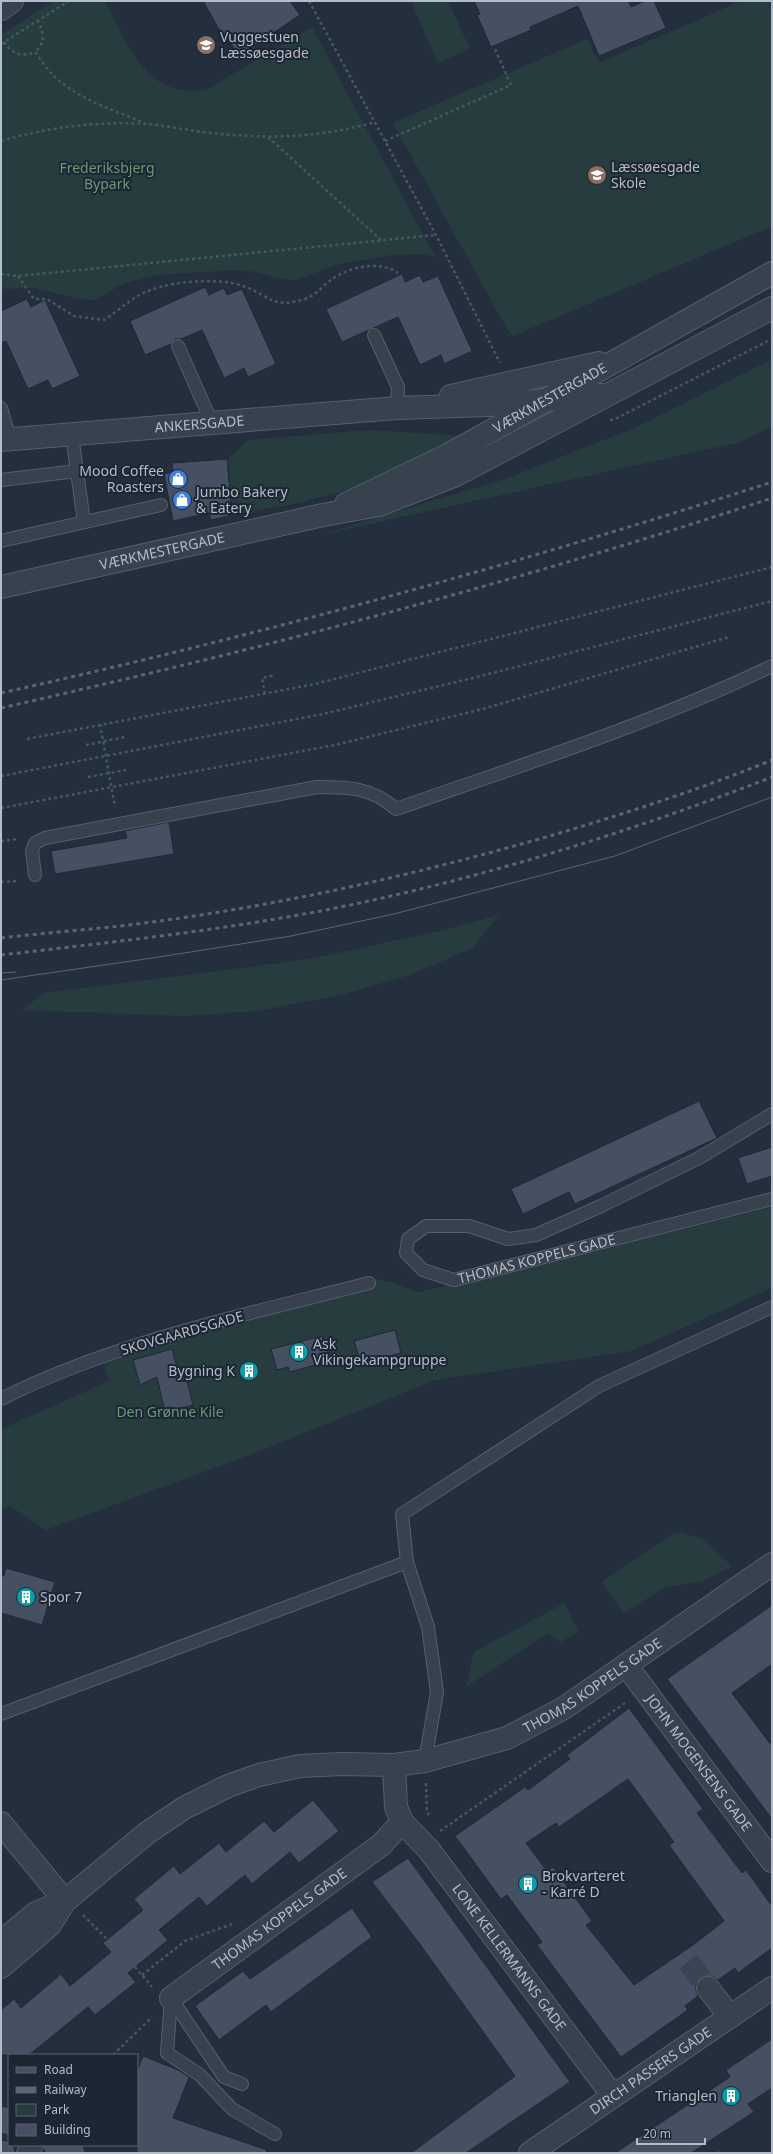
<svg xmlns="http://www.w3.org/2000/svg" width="773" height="2154" font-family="'Noto Sans',sans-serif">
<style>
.green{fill:#263c3f}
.building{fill:#455162;stroke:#1f2835;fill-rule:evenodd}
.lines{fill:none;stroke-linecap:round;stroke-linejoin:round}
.street-tunnel{stroke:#3a4453;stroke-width:22;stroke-dasharray:22 11;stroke-linecap:butt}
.lane-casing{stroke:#565f6c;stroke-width:14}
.street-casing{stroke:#565f6c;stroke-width:24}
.secondary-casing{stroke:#565f6c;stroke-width:24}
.path{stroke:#44595c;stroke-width:2.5;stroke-dasharray:3 3;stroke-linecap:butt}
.lane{stroke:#38414e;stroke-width:12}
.street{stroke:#38414e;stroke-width:22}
.secondary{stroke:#465061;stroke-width:22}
.tram{stroke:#5a6575;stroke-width:1}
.rail{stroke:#5a6575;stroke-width:3;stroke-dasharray:4 4;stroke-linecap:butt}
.labels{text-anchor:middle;stroke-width:4;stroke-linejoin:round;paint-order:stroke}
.poi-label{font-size:14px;fill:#b4bcc9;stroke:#1d2633;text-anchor:start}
.park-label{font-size:14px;fill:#6b9a76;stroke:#1d2633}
.street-label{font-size:14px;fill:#b4bcc9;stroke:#1d2633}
</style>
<rect width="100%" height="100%" fill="#242f3e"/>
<!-- green -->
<path class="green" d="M 54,1 L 105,1 C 130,47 144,98 206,90 L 312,27 L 435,257 L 425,254 L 391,255 L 338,264 L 296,280 L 282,279 L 251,271 L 235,270 L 156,275 L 119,285 L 106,295 L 92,300 L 78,299 L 35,288 L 1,289 L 1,34 Z
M 411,1 L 448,1 L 470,49 L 438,63 Z
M 741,1 L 769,1 L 772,10 L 772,226 L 513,336 L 507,329 L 393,123 L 587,39 L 599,63 Z
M 772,359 L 772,426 L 740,442 L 316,536 L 508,478 L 634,428 Z
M 369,430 L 465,436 L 351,489 L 299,503 L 232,515 L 227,459 L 249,440 Z
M 499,915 L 471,949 L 409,975 L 341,995 L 257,1011 L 184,1016 L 22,1010 L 44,993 L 310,959 L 444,930 Z
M 772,1207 L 772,1288 L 632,1351 L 435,1380 L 247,1456 L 46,1530 L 10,1506 L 1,1510 L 1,1429 L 109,1381 L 103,1361 L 369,1278 L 395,1283 L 417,1292 L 517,1271 Z
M 676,1532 L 703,1539 L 732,1566 L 704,1581 L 663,1588 L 625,1613 L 601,1582 Z
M 565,1603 L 578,1632 L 561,1642 L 548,1633 L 466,1687 L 474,1652 Z"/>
<!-- building -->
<path class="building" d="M 203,1 L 290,1 L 300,15 L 240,55 L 219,29 Z
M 474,1 L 628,1 L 631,7 L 645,1 L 654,1 L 666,28 L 599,56 L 578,6 L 530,27 L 531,30 L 491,47 L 477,15 L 480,14 Z
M 402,274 L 405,282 L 420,275 L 423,282 L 438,276 L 472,351 L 444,364 L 441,355 L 420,365 L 398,317 L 342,342 L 326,309 Z
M 205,287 L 209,295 L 224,288 L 227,295 L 242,289 L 276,364 L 248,377 L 244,368 L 224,378 L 202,330 L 181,339 L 175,339 L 171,344 L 145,355 L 130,321 Z
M 27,299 L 31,307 L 45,300 L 80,376 L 52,389 L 48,380 L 28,389 L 6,341 L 1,343 L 1,311 Z
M 227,459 L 232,515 L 211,520 L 209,513 L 173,521 L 164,474 L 173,472 L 172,463 Z
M 169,822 L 174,854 L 55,874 L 51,851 L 127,838 L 125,831 Z
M 699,1101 L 717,1138 L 575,1204 L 569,1192 L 523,1214 L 511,1189 Z
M 772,1147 L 772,1176 L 747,1184 L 738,1158 Z
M 395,1330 L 401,1353 L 361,1363 L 354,1341 Z
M 322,1336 L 330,1361 L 290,1372 L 288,1367 L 277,1370 L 271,1349 Z
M 172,1349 L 181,1382 L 187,1381 L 193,1405 L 165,1412 L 157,1377 L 140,1385 L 133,1360 Z
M 6,1568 L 55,1582 L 42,1625 L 1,1613 L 1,1576 L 4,1576 Z
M 772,1605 L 772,1664 L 732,1693 L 772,1746 L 772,1819 L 667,1679 Z
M 629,1708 L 703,1809 L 697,1813 L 742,1873 L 746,1870 L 772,1906 L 772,1948 L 738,1973 L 735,1968 L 718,1980 L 712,1976 L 701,1978 L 696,1984 L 696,1990 L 698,1996 L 685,2006 L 688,2010 L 621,2057 L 537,1945 L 542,1942 L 507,1895 L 501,1899 L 455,1836 L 525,1787 L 528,1790 L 570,1759 L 567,1755 ZM 628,1779 L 674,1842 L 669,1845 L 724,1921 L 693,1945 L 634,1985 L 586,1925 L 592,1921 L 553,1867 L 547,1871 L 526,1843 L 556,1823 L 559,1827 Z
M 313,1800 L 339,1831 L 299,1863 L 290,1852 L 252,1884 L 245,1875 L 207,1906 L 199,1897 L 159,1930 L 168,1940 L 128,1973 L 136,1982 L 95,2015 L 88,2007 L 29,2055 L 1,2055 L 1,2010 L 14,1999 L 21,2008 L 61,1974 L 70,1986 L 111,1952 L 103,1943 L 143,1910 L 134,1899 L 174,1866 L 180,1874 L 219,1843 L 226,1852 L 264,1821 L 274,1832 Z
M 408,1858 L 570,2082 L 466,2153 L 411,2153 L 515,2076 L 419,1943 L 372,1882 Z
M 352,1908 L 372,1937 L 271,2012 L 266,2005 L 219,2040 L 195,2006 L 243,1971 L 250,1979 Z
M 772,2039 L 772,2088 L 748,2104 L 754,2112 L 691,2153 L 615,2153 L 730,2077 L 726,2070 Z
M 143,2056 L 178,2070 L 189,2077 L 173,2118 L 267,2150 L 266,2153 L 137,2153 L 137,2072 Z"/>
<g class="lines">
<!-- street-tunnel -->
<path class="street-tunnel" d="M 688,1962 L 708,1988"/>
<defs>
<g id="lane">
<path d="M 374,335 L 398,387 L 397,408"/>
<path d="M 178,346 L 212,423"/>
<path d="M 1,408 L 10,440"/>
<path d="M 72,435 L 84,522"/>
<path d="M 1,480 L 77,471"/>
<path d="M 1,541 L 161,505"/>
<path d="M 35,875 L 32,851 L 35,843 L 45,838 L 317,787 C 348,787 371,787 396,809 C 522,765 651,724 772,666"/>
<path id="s1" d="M 772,1114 L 699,1158 L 601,1206 L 536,1235 L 508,1239 L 469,1226 L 426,1226 L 408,1239 L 406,1253 L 423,1270 L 454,1280 L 772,1199"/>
<path d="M 1,1399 C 117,1341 245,1315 369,1283"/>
<path d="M 1,1714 L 407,1562"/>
<path d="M 425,1761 L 437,1692 L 428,1627 L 407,1562 L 402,1514 L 599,1386 L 772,1307"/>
<path d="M 171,1998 L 167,2053 L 200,2075 L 232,2109 L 275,2134"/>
<path d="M 171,1998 L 224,2077 L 242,2084"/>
</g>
<g id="street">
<path d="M 1,9 L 12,1"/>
<path d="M 451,396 L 599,363"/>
<path id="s2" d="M 1,440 L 397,408 L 489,405 L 602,395"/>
<path id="s3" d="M 346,504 L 448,455 L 772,273"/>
<path id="s4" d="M 1,587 L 323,515 L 379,505 L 456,475 L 772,308"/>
<path id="s5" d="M 626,1665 L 772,1861"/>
<path id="s6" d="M 394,1765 L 396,1807 L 402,1822 L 429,1850 L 613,2096"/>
<path d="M 1,1823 L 65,1901"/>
<path id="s7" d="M 1,1942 L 36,1913 L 65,1901 L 147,1833 L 184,1808 L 228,1786 L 259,1775 L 300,1766 L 342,1764 L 394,1765 L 425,1761 L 507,1738 L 564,1708 L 772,1564"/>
<path d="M 1,1967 L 49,1926 L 65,1901"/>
<path d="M 708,1988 L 730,2017"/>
<path id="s8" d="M 171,1998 L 381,1845 L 402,1822"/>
<path d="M 28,2153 L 32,2145"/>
<path id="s9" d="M 530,2153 L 772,1988"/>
</g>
<path id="secondary" d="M 1,2119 L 9,2122
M 56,2145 L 72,2153
M 1,2153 L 2,2153"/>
</defs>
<!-- lane casing -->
<use href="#lane" class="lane-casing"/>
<!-- street casing -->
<use href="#street" class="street-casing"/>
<!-- secondary casing -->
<use href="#secondary" class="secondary-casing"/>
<!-- path -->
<path class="path" d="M 309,1 L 436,235 L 500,363
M 37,20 C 44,32 46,43 35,52 C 40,59 46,68 52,74 C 77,99 113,110 145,123
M 4,42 C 11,53 22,58 35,52
M 1,44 L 69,1
M 268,137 L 381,240
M 1,141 C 49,127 98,121 147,124 C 165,126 183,129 201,132 C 263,139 316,139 375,122
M 385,141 L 511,85 L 495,49
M 1,274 L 18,276 L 436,235
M 18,276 L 34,299 L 47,299 L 74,316 L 104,320 C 115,313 125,304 136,297 C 160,281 219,276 246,287 C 271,297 273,309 305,299 C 315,296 324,285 332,279 C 349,267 380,260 398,273
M 610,420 L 615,419 L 772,339
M 265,694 L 262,678 L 275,675
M 100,724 L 115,807
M 27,739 L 315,684 L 772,567
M 86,745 L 125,737
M 1,776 L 323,714 L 477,677 L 772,601
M 88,777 L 126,770
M 1,808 L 335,745 L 483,709 L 729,637
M 1,841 L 18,839
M 1,882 L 18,881
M 426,1783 L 427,1812 L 429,1815
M 440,1831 L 625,1703
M 83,1915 L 108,1940
M 135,1967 L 152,1987
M 142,1975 L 185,1941 L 232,1924
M 113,2055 L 152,2017
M 719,2153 L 720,2152"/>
<!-- lane -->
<use href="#lane" class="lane"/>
<!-- street -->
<use href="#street" class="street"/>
<!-- secondary -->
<use href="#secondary" class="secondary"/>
<!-- tram -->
<path class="tram" d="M 1,973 L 16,972
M 1,980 L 159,957 L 291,936 L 394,914 L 615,856 L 772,797"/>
<!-- rail -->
<path class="rail" d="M 1,693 C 261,635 518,564 772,482
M 1,708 C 261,649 519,582 772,498
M 1,938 C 51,932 102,929 152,922 C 288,904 422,873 553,835 C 627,813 701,789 772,760
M 1,955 C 131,940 263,926 391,896 C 521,866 648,825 772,777"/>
</g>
<!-- icons -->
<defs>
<symbol id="school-disc" viewBox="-11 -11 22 22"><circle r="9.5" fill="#8d6e63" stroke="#1d2633"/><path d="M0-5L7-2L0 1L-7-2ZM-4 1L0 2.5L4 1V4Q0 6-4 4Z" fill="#fff"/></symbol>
<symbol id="shop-disc" viewBox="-11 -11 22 22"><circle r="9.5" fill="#3f7fe0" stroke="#1d2633"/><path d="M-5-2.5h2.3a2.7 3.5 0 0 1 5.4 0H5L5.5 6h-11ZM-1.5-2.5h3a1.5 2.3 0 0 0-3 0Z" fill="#fff"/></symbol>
<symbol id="building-disc" viewBox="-11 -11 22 22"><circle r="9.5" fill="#0f9aa8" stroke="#1d2633"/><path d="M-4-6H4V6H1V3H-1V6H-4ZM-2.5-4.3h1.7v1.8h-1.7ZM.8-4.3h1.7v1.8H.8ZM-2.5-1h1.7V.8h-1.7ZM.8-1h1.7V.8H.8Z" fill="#fff"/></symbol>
</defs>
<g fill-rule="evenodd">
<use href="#school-disc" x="195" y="34" width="22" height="22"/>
<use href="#school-disc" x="586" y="164" width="22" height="22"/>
<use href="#shop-disc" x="167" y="468" width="22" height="22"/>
<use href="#shop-disc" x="171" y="489" width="22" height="22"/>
<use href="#building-disc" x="288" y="1341" width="22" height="22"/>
<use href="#building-disc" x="238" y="1360" width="22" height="22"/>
<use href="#building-disc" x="15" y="1586" width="22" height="22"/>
<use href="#building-disc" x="517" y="1873" width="22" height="22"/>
<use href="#building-disc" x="720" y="2085" width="22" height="22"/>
</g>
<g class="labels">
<!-- poi labels -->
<g class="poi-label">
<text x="220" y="42">Vuggestuen<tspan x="220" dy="16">Læssøesgade</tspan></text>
<text x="611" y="172">Læssøesgade<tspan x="611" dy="16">Skole</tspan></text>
<text x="164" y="476" text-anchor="end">Mood Coffee<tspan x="164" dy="16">Roasters</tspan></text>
<text x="196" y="497">Jumbo Bakery<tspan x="196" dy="16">&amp; Eatery</tspan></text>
<text x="313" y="1349">Ask<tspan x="313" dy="16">Vikingekampgruppe</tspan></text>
<text x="235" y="1376" text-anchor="end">Bygning K</text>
<text x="40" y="1602">Spor 7</text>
<text x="542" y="1881">Brokvarteret<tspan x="542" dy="16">- Karré D</tspan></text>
<text x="717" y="2101" text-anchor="end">Trianglen</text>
</g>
<!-- park labels -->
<g class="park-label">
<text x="107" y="173">Frederiksbjerg<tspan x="107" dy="16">Bypark</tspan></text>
<text x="170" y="1417">Den Grønne Kile</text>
</g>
<!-- street labels -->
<g class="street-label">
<text dy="5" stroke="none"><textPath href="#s3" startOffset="230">VÆRKMESTERGADE</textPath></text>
<text dy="5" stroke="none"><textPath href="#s2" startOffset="199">ANKERSGADE</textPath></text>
<text dy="5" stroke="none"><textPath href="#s4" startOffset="165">VÆRKMESTERGADE</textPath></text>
<text dy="5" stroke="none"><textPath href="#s1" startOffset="556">THOMAS KOPPELS GADE</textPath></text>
<text transform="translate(182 1333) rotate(-16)" y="5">SKOVGAARDSGADE</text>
<text dy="5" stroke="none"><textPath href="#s7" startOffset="663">THOMAS KOPPELS GADE</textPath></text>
<text dy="5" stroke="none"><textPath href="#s5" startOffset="122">JOHN MOGENSENS GADE</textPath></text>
<text dy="5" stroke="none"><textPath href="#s8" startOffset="134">THOMAS KOPPELS GADE</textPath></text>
<text dy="5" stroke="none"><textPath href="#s6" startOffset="231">LONE KELLERMANNS GADE</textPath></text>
<text dy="5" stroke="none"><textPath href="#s9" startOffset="146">DIRCH PASSERS GADE</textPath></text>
</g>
</g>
<!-- border -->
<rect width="773" height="2154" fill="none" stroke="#b4bcc9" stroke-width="4"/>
<!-- legend -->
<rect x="8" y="2054" width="130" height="92" fill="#1d2633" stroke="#59626f"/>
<rect x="16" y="2067" width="20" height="6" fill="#465061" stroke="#59626f"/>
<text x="44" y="2074" font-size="12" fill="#b4bcc9">Road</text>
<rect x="16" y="2087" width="20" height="6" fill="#5a6575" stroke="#59626f"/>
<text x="44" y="2094" font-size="12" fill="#b4bcc9">Railway</text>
<rect x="16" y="2104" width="20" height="12" fill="#263c3f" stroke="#59626f"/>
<text x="44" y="2114" font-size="12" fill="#b4bcc9">Park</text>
<rect x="16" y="2124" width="20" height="12" fill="#455162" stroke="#59626f"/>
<text x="44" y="2134" font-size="12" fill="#b4bcc9">Building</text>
<!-- scale -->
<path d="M637 2138v6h68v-6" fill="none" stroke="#b4bcc9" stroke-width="2"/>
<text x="643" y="2138" font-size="12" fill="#b4bcc9" stroke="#1d2633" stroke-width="3" paint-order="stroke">20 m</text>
</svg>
